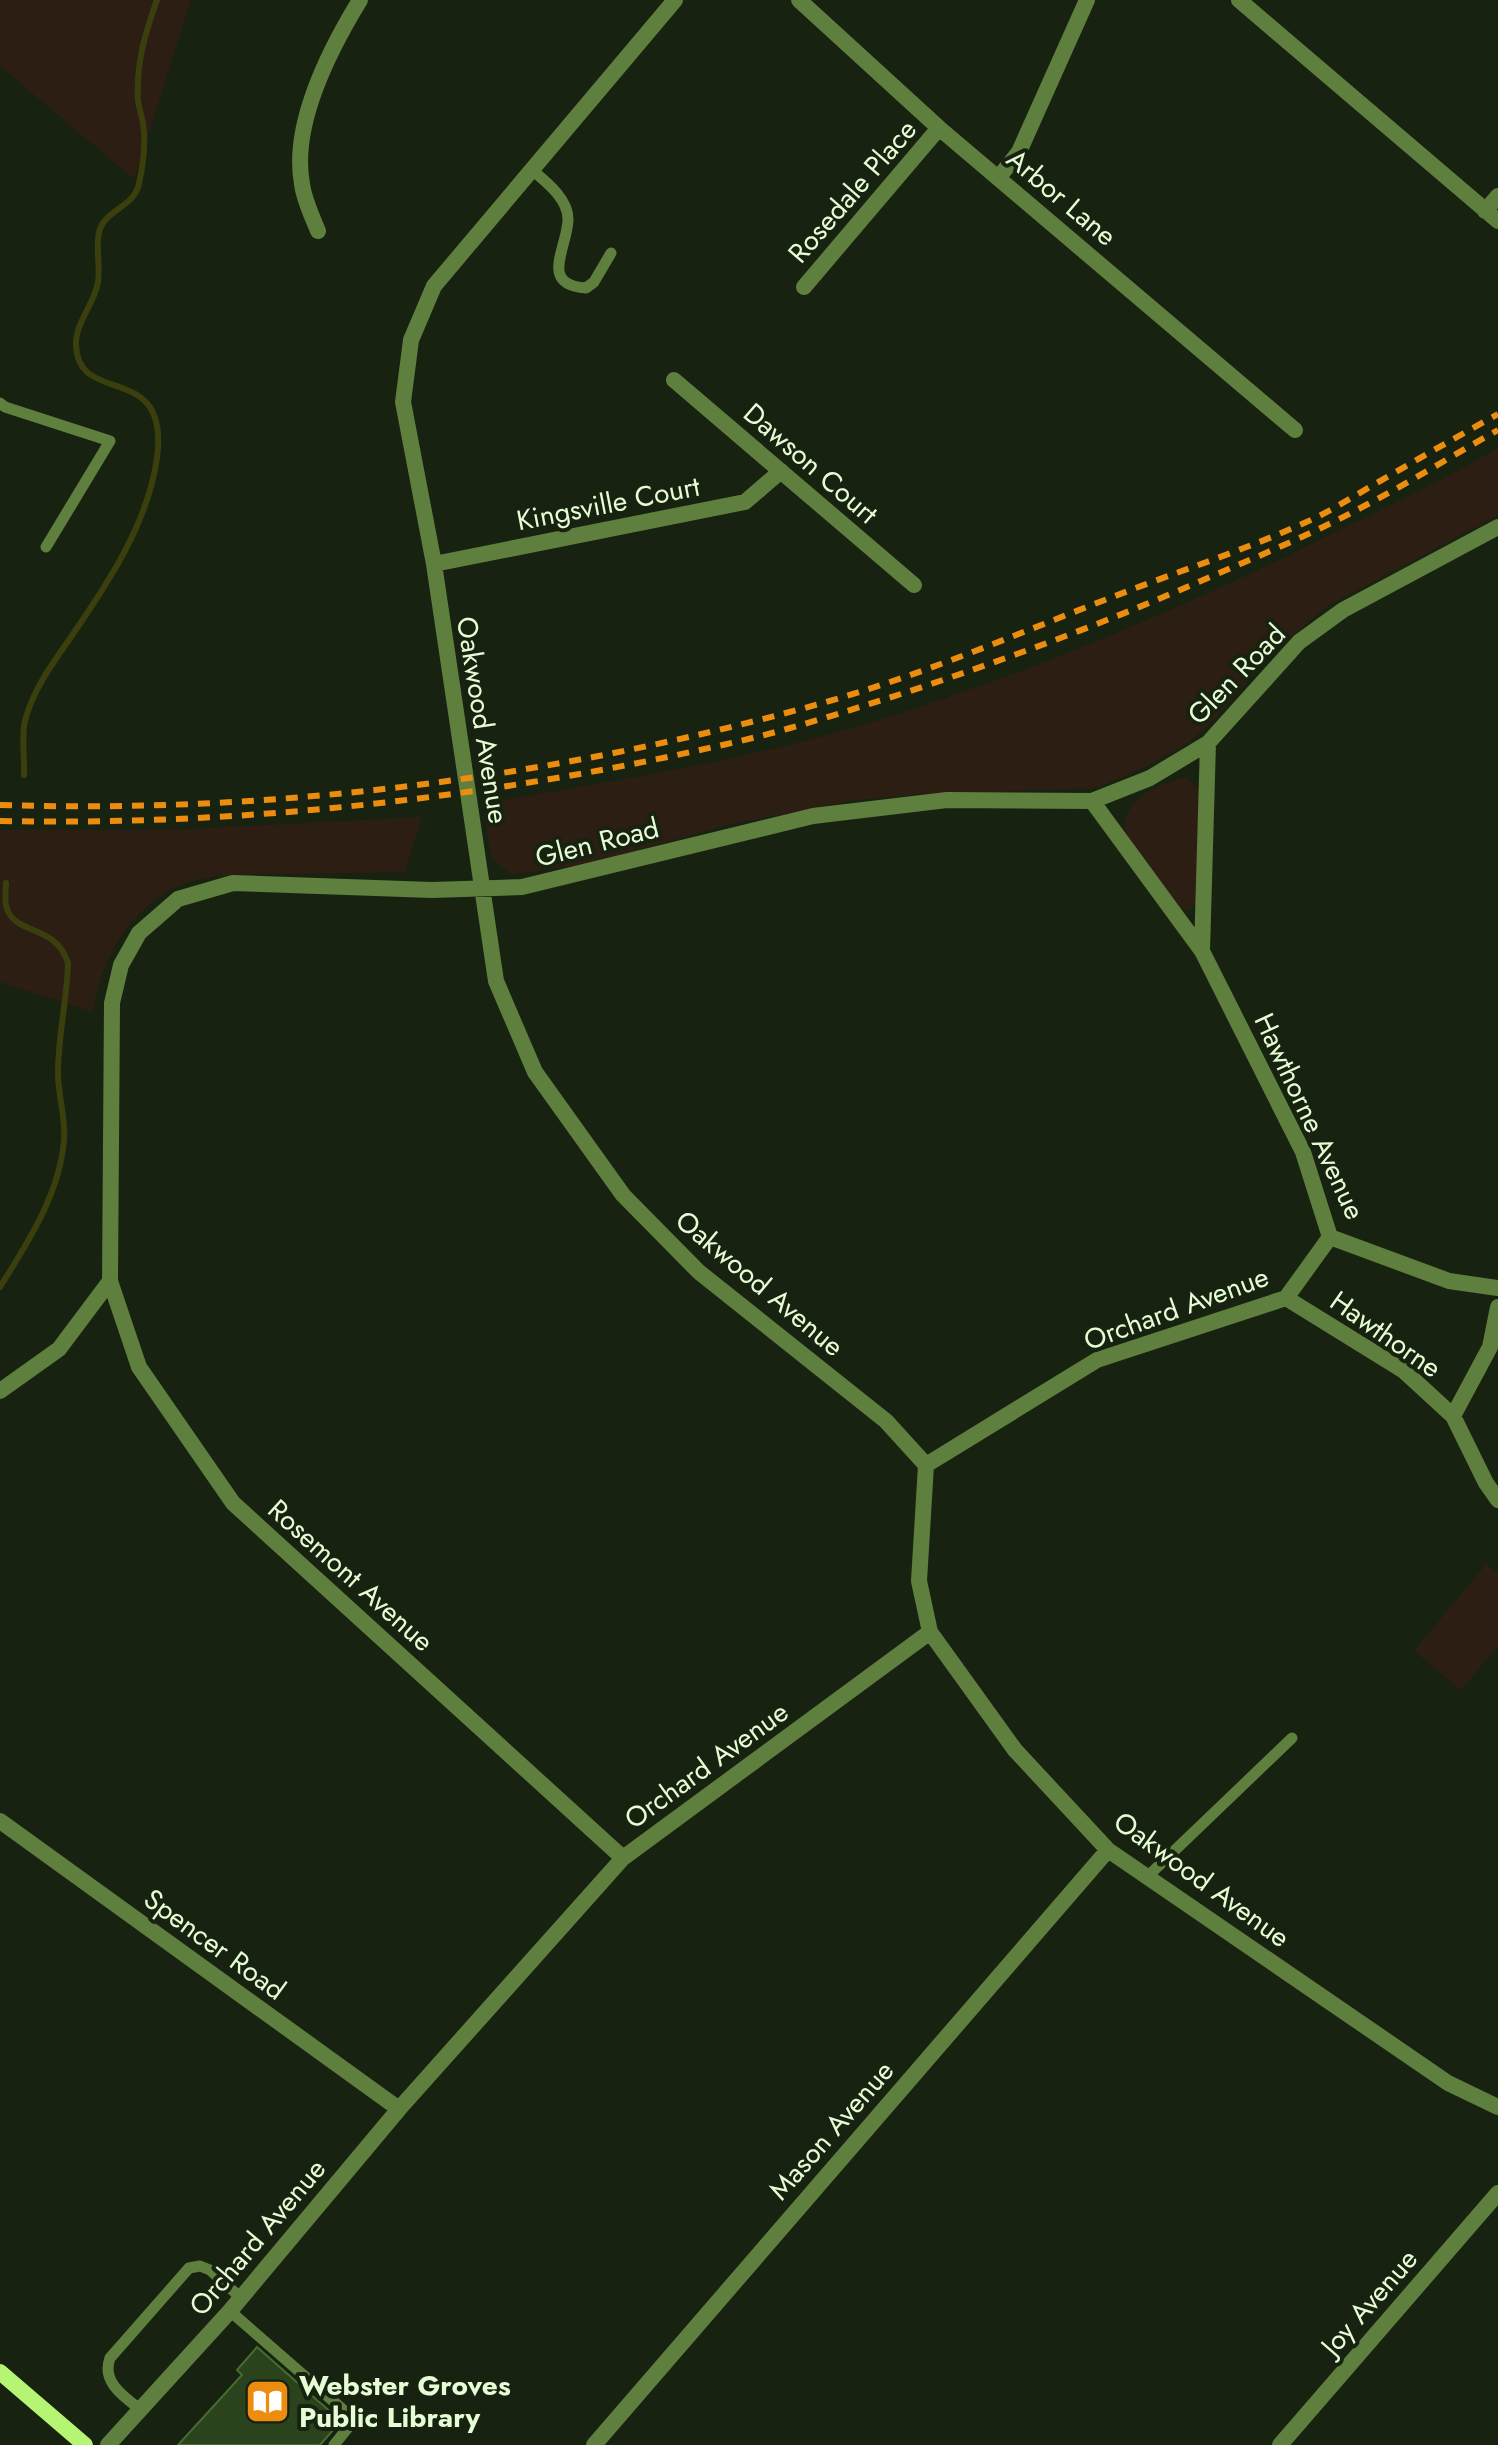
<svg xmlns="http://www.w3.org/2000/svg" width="1498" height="2445" font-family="Jost,sans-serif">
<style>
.green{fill:#2d1e13}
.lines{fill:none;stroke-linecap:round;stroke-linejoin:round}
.stream{stroke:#3a3f0d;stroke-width:6}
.building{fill:#2a431d;stroke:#456d31;stroke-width:2}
.service{stroke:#5e7f3e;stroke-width:11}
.minor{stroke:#5e7f3e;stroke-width:16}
.secondary{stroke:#b5f573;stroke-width:16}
.rail{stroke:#ed8d10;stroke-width:6;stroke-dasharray:12 10;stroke-linecap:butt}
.labels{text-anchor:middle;stroke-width:8;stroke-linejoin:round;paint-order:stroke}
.street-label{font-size:28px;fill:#e6fcd5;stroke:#172310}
.poi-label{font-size:28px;font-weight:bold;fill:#e6fcd5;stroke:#172310;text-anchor:start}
</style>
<rect width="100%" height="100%" fill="#172310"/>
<!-- green -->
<path class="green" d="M 0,0 L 191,0 L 134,179 L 0,66 Z
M 1498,448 L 1498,515 L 1326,607 L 1276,650 L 1211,723 L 1188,743 L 1150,765 L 1097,788 L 911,795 L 857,800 L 732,824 L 583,865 L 512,874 L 496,863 L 491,856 L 484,812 L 485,803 C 620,780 755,759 886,718 C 1040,669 1187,606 1332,534 C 1388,507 1444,480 1498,448 Z
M 1186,777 L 1199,789 L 1199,803 L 1197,901 L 1193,907 L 1187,911 L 1180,907 L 1126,836 C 1118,800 1157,785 1186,777 Z
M 422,817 L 405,872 C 366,873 327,873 288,874 C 254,874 211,872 179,886 C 129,908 101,960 93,1012 L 0,982 L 0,830 L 171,830 Z
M 1486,1564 L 1498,1573 L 1498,1646 L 1461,1690 L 1414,1651 Z"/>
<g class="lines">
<!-- stream -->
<path class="stream" d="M 24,775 C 25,758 21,737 25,721 C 33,688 56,659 75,631 C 110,580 148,522 157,458 C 170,359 78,408 76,345 C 75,323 95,303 98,282 C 101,265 93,237 103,223 C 114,207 134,205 139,184 C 143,165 146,142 143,124 C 142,116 139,108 138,100 C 136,64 145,33 157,0
M 0,1287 C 28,1242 59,1195 64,1141 C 66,1118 58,1096 58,1073 C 58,1036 67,1000 68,963 C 56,924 17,936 7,909 C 4,902 6,890 6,883"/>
</g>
<!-- building -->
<path class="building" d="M 257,2347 L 341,2421 L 320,2445 L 178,2445 L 242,2375 L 237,2370 Z"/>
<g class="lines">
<!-- service -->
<path class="service" d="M 531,169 C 545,181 568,198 568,219 C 568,247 538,285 586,288 L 594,282 L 611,253
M 0,403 L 5,407 L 110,441 L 46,547
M 1147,1877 L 1292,1738
M 230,2311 L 348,2414 L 351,2424 L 334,2445
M 141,2410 C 124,2397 101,2382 110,2358 L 189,2268 L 200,2266 L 210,2270 L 241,2298"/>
<!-- minor -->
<path class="minor" d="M 675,0 L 434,286 L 411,340 L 403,402 L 434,564 L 496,981 L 535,1072 L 623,1195 L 699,1272 L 886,1421 L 926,1465
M 799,0 L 939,128 L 1295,430
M 1239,0 L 1498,221
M 999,177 L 1019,152 L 1087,0
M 1485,211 L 1498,196
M 318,231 C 312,216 304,200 302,184 C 291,125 330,49 360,0
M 804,287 L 939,128
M 674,380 L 914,585
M 434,564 L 745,502 L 781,471
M 1208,743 L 1202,951 L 1303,1152 L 1330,1237 L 1449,1281 L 1498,1288
M 1092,801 L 1202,951
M 110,1281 L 139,1367 L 233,1503 L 623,1858
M 1286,1298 L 1404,1371 L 1453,1416 L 1486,1483 L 1498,1500
M 0,1391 L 59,1349 L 110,1281 L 112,1003 L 121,965 L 139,933 L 178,899 L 233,883 L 432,890 L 522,887 L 813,816 L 947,800 L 1092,801 L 1150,778 L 1208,743 L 1299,642 L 1343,610 L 1498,527
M 1453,1416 L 1490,1347 L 1498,1307
M 926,1465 L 919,1581 L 930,1632 L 1015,1750 L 1108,1850 L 1448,2083 L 1498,2107
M 926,1465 L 1097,1360 L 1286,1298 L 1330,1237
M 0,1821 L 399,2109
M 108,2445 L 230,2311 L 399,2109 L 623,1858 L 930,1632
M 594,2445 L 1108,1850
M 1280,2445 L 1498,2193"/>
<!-- secondary -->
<path class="secondary" d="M 0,2372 L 85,2445"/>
<!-- rail -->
<path class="rail" d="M 0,805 C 277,814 560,777 826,702 C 925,674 1019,633 1115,596 C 1179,571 1251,548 1313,519 C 1334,509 1354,496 1375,484 C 1416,460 1457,437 1498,414
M 0,821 C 243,826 490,798 727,744 C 786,731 844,712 901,694 C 1001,661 1100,625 1196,583 C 1254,558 1313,534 1368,504 C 1412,481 1455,454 1498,430"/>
</g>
<!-- icons -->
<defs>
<symbol id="library-square" viewBox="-11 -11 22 22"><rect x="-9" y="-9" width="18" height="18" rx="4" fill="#ed8d10" stroke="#172310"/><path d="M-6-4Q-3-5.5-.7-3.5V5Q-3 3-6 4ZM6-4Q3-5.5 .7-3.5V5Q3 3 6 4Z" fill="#fff"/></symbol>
</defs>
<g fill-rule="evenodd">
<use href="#library-square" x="242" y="2376" width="51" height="51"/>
</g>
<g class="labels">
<!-- street labels -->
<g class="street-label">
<text transform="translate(852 191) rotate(-49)" y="10">Rosedale Place</text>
<text transform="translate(1062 197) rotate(40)" y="10">Arbor Lane</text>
<text transform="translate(811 463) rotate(41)" y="10">Dawson Court</text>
<text transform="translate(608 503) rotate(-11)" y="10">Kingsville Court</text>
<text transform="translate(1236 674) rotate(-46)" y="10">Glen Road</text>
<text transform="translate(483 720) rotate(81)" y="10">Oakwood Avenue</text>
<text transform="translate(597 842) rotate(-14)" y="10">Glen Road</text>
<text transform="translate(1310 1116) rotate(65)" y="10">Hawthorne Avenue</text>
<text transform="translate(760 1283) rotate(40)" y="10">Oakwood Avenue</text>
<text transform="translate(1176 1308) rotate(-20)" y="10">Orchard Avenue</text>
<text transform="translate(1386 1334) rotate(35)" y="10">Hawthorne</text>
<text transform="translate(351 1575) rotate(42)" y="10">Rosemont Avenue</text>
<text transform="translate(706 1765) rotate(-36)" y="10">Orchard Avenue</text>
<text transform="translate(1202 1879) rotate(36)" y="10">Oakwood Avenue</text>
<text transform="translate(215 1944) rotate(36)" y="10">Spencer Road</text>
<text transform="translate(831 2130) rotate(-49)" y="10">Mason Avenue</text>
<text transform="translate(257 2237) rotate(-50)" y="10">Orchard Avenue</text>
<text transform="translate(1369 2302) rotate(-49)" y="10">Joy Avenue</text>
</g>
<!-- poi labels -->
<g class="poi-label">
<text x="299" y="2395">Webster Groves<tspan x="299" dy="32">Public Library</tspan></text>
</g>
</g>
</svg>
